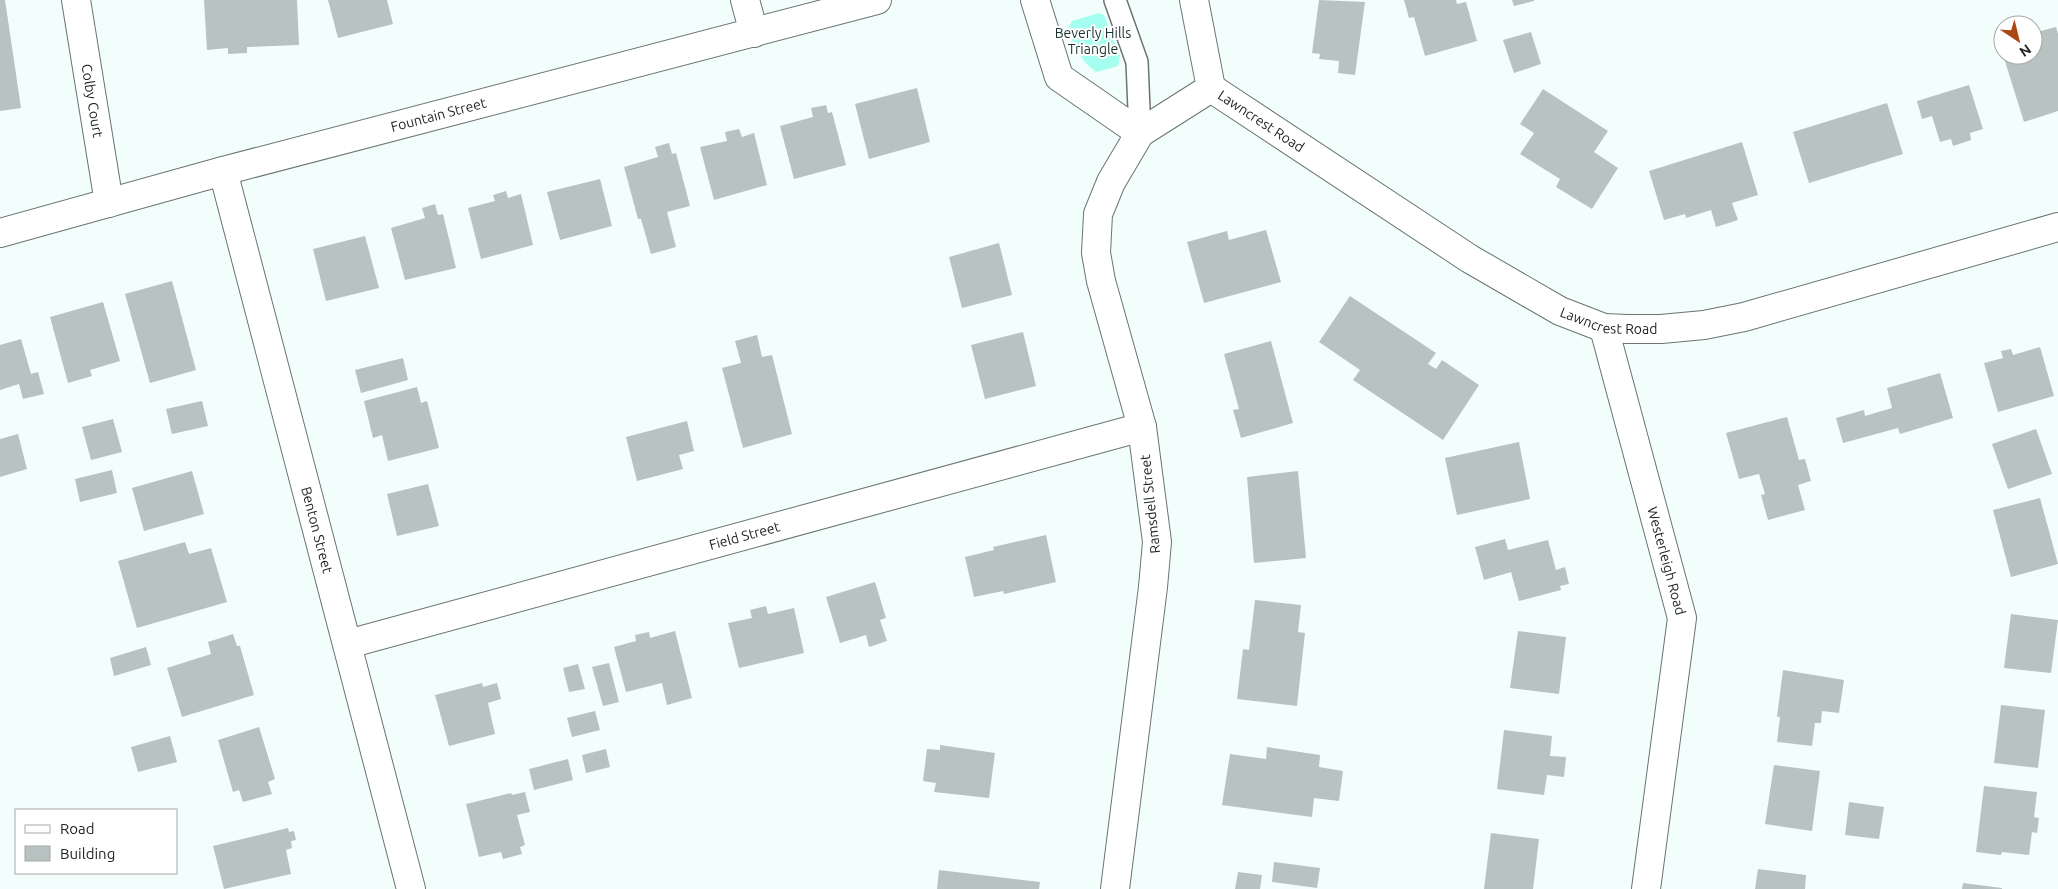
<svg xmlns="http://www.w3.org/2000/svg" width="2058" height="889" font-family="Ubuntu,sans-serif">
<style>
.green{fill:#a5fff0}
.building{fill:#b8c3c1}
.lines{fill:none;stroke-linecap:round;stroke-linejoin:round}
.lane-casing{stroke:#6a7472;stroke-width:24}
.street-casing{stroke:#6a7472;stroke-width:30}
.secondary-casing{stroke:#6a7472;stroke-width:30}
.lane{stroke:#fff;stroke-width:21}
.street{stroke:#fff;stroke-width:28}
.secondary{stroke:#fff;stroke-width:28}
.labels{text-anchor:middle;stroke-width:4;stroke-linejoin:round;paint-order:stroke}
.park-label{font-size:14px;fill:#1b332f;stroke:#fff}
.street-label{font-size:14px;fill:#212625;stroke:#fff}
</style>
<rect width="100%" height="100%" fill="#f2fefb"/>
<!-- green -->
<path class="green" d="M 1099,13 L 1104,15 L 1120,57 L 1118,66 L 1096,72 C 1080,60 1074,47 1068,29 L 1072,21 Z"/>
<!-- building -->
<path class="building" d="M 0,0 L 5,0 L 21,108 L 0,111 Z
M 204,0 L 297,0 L 299,45 L 247,47 L 247,53 L 228,54 L 228,48 L 207,50 Z
M 328,0 L 387,0 L 393,24 L 338,38 Z
M 1319,0 L 1365,2 L 1355,75 L 1338,73 L 1339,61 L 1319,59 L 1320,54 L 1312,53 Z
M 1404,0 L 1456,0 L 1457,4 L 1466,2 L 1477,41 L 1425,56 L 1414,17 L 1409,18 Z
M 1512,0 L 1534,0 L 1534,1 L 1514,6 Z
M 2056,27 L 2058,34 L 2058,111 L 2024,122 L 2003,55 L 2033,55 L 2033,33 Z
M 1531,32 L 1541,64 L 1514,73 L 1503,40 Z
M 1969,85 L 1983,129 L 1970,133 L 1971,140 L 1953,146 L 1951,139 L 1940,142 L 1932,116 L 1922,119 L 1917,101 Z
M 917,88 L 930,142 L 869,159 L 855,104 Z
M 1543,89 L 1608,131 L 1594,152 L 1618,168 L 1592,209 L 1556,187 L 1560,179 L 1520,154 L 1534,133 L 1520,124 Z
M 1887,103 L 1903,154 L 1809,183 L 1793,132 Z
M 826,105 L 828,113 L 832,112 L 846,165 L 794,179 L 780,126 L 813,117 L 811,108 Z
M 739,129 L 742,137 L 754,133 L 767,185 L 714,200 L 700,147 L 727,141 L 725,132 Z
M 1742,142 L 1758,195 L 1732,203 L 1738,220 L 1716,227 L 1711,210 L 1686,218 L 1685,214 L 1664,220 L 1649,171 Z
M 669,143 L 672,154 L 676,153 L 690,206 L 667,212 L 676,247 L 651,254 L 641,219 L 638,219 L 624,167 L 658,157 L 655,147 Z
M 600,179 L 612,226 L 560,240 L 547,192 Z
M 506,191 L 508,198 L 521,194 L 533,245 L 481,259 L 468,208 L 495,201 L 493,195 Z
M 435,204 L 438,215 L 443,214 L 456,268 L 405,280 L 391,228 L 425,218 L 422,208 Z
M 1266,230 L 1281,282 L 1204,303 L 1187,242 L 1227,231 L 1229,240 Z
M 365,236 L 379,288 L 326,301 L 313,249 Z
M 999,243 L 1012,295 L 962,308 L 949,257 Z
M 172,281 L 196,370 L 150,383 L 125,294 Z
M 1350,296 L 1436,353 L 1428,364 L 1436,369 L 1442,360 L 1479,385 L 1443,440 L 1353,380 L 1360,370 L 1319,342 Z
M 103,302 L 120,361 L 90,370 L 92,376 L 68,383 L 50,317 Z
M 1023,332 L 1036,386 L 985,399 L 971,345 Z
M 757,335 L 762,357 L 772,355 L 792,434 L 743,448 L 722,368 L 741,363 L 735,341 Z
M 21,339 L 31,374 L 38,372 L 44,394 L 23,399 L 19,384 L 0,390 L 0,345 Z
M 1271,341 L 1293,423 L 1241,438 L 1233,410 L 1239,409 L 1224,354 Z
M 2040,347 L 2054,396 L 1998,412 L 1984,363 L 2003,358 L 2001,351 L 2011,349 L 2013,355 Z
M 403,358 L 408,380 L 361,393 L 355,370 Z
M 1940,373 L 1953,418 L 1900,434 L 1898,428 L 1843,443 L 1836,418 L 1864,410 L 1865,416 L 1892,408 L 1887,388 Z
M 417,387 L 421,403 L 427,401 L 439,448 L 388,461 L 382,435 L 373,438 L 364,401 Z
M 202,401 L 208,426 L 172,434 L 166,409 Z
M 1787,417 L 1799,460 L 1805,459 L 1811,481 L 1798,485 L 1805,510 L 1768,520 L 1761,495 L 1765,494 L 1759,474 L 1739,479 L 1726,433 Z
M 113,419 L 122,452 L 91,460 L 82,427 Z
M 687,421 L 694,451 L 679,455 L 683,469 L 637,481 L 626,437 Z
M 2036,429 L 2052,474 L 2008,489 L 1992,444 Z
M 18,434 L 27,469 L 0,477 L 0,439 Z
M 1519,442 L 1530,499 L 1457,515 L 1445,458 Z
M 112,470 L 117,493 L 80,502 L 75,479 Z
M 192,471 L 204,514 L 144,531 L 132,488 Z
M 1298,471 L 1306,558 L 1254,563 L 1247,477 Z
M 428,484 L 439,526 L 397,536 L 387,494 Z
M 2040,498 L 2058,564 L 2011,577 L 1993,510 Z
M 1046,535 L 1056,582 L 1004,594 L 1003,591 L 974,597 L 965,557 L 994,550 L 993,547 Z
M 1505,539 L 1508,550 L 1548,540 L 1556,570 L 1565,567 L 1569,584 L 1560,586 L 1561,590 L 1519,601 L 1511,572 L 1484,580 L 1475,547 Z
M 185,542 L 189,554 L 211,548 L 227,602 L 137,628 L 118,561 Z
M 875,582 L 886,618 L 880,620 L 887,641 L 869,647 L 866,635 L 840,643 L 826,597 Z
M 1255,600 L 1301,605 L 1298,632 L 1305,633 L 1297,706 L 1237,699 L 1243,649 L 1249,650 Z
M 766,606 L 768,614 L 794,608 L 804,653 L 739,668 L 728,623 L 752,618 L 750,610 Z
M 2011,614 L 2058,620 L 2051,673 L 2004,668 Z
M 675,631 L 692,698 L 667,705 L 662,683 L 626,692 L 614,647 L 636,641 L 635,635 L 649,632 L 650,638 Z
M 1518,631 L 1566,637 L 1559,694 L 1510,688 Z
M 233,634 L 237,646 L 240,646 L 254,695 L 182,717 L 167,668 L 211,654 L 208,642 Z
M 146,647 L 151,665 L 114,676 L 110,658 Z
M 609,663 L 619,702 L 603,706 L 592,667 Z
M 578,664 L 585,689 L 569,692 L 563,668 Z
M 1783,670 L 1844,680 L 1839,713 L 1822,711 L 1821,723 L 1815,723 L 1812,746 L 1777,742 L 1780,717 L 1777,717 Z
M 482,683 L 483,687 L 497,683 L 501,699 L 488,703 L 495,734 L 449,746 L 435,695 Z
M 2001,705 L 2045,710 L 2038,768 L 1994,763 Z
M 595,711 L 600,730 L 572,737 L 567,718 Z
M 259,727 L 275,779 L 268,782 L 272,794 L 243,802 L 239,790 L 233,792 L 218,740 Z
M 1504,730 L 1552,736 L 1550,756 L 1566,757 L 1564,777 L 1547,775 L 1544,795 L 1497,789 Z
M 170,736 L 177,762 L 138,772 L 131,747 Z
M 940,745 L 995,753 L 989,798 L 934,792 L 936,783 L 923,781 L 927,749 L 940,750 Z
M 1267,747 L 1320,755 L 1319,767 L 1343,771 L 1339,801 L 1314,798 L 1312,817 L 1222,805 L 1230,754 L 1266,759 Z
M 606,749 L 610,767 L 586,773 L 582,755 Z
M 568,759 L 573,780 L 534,790 L 529,769 Z
M 1774,765 L 1820,771 L 1812,831 L 1765,824 Z
M 1984,786 L 2037,792 L 2034,817 L 2039,818 L 2037,833 L 2032,832 L 2029,855 L 2002,852 L 2001,855 L 1976,852 Z
M 525,792 L 530,812 L 517,815 L 525,845 L 520,847 L 522,854 L 503,859 L 501,852 L 479,857 L 466,804 L 511,793 L 512,795 Z
M 1849,802 L 1884,807 L 1879,839 L 1845,835 Z
M 288,828 L 289,832 L 294,831 L 296,840 L 291,841 L 292,848 L 286,850 L 291,874 L 224,889 L 213,846 Z
M 1491,833 L 1539,839 L 1533,889 L 1484,889 Z
M 1274,862 L 1320,868 L 1317,888 L 1272,882 Z
M 1758,869 L 1806,875 L 1805,889 L 1755,889 Z
M 939,870 L 1040,882 L 1039,889 L 937,889 Z
M 1238,872 L 1262,875 L 1260,889 L 1235,889 Z
M 1963,883 L 2002,888 L 2002,889 L 1962,889 Z"/>
<g class="lines">
<defs>
<path id="lane" d="M 1115,0 L 1137,62 L 1140,133"/>
<g id="street">
<path id="s1" d="M 76,0 L 109,203"/>
<path d="M 745,0 L 754,33"/>
<path id="s2" d="M 1211,88 L 1470,259 L 1560,311 L 1604,328 L 1627,329 L 1661,329 L 1704,325 L 1744,317 L 2058,227"/>
<path id="s3" d="M 223,171 L 411,889"/>
<path id="s4" d="M 1604,328 L 1682,618 L 1646,889"/>
<path id="s5" d="M 348,644 L 1142,427"/>
</g>
<g id="secondary">
<path d="M 1035,0 L 1059,77 L 1140,133"/>
<path id="s6" d="M 0,233 L 223,171 L 877,0"/>
<path d="M 1115,889 L 1153,587 L 1157,542 L 1142,427 L 1101,281 L 1096,253 L 1098,214 L 1111,182 L 1140,133 L 1211,88 L 1194,0"/>
</g>
</defs>
<!-- lane casing -->
<use href="#lane" class="lane-casing"/>
<!-- street casing -->
<use href="#street" class="street-casing"/>
<!-- secondary casing -->
<use href="#secondary" class="secondary-casing"/>
<!-- lane -->
<use href="#lane" class="lane"/>
<!-- street -->
<use href="#street" class="street"/>
<!-- secondary -->
<use href="#secondary" class="secondary"/>
</g>
<g class="labels">
<!-- park labels -->
<g class="park-label">
<text x="1093" y="38">Beverly Hills<tspan x="1093" dy="16">Triangle</tspan></text>
</g>
<!-- street labels -->
<g class="street-label">
<text dy="5" stroke="none"><textPath href="#s1" startOffset="102">Colby Court</textPath></text>
<text dy="5" stroke="none"><textPath href="#s6" startOffset="454">Fountain Street</textPath></text>
<text dy="5" stroke="none"><textPath href="#s2" startOffset="60">Lawncrest Road</textPath></text>
<text dy="5" stroke="none"><textPath href="#s2" startOffset="465">Lawncrest Road</textPath></text>
<text transform="translate(1150 504) rotate(-96)" y="5">Ramsdell Street</text>
<text dy="5" stroke="none"><textPath href="#s3" startOffset="371">Benton Street</textPath></text>
<text dy="5" stroke="none"><textPath href="#s5" startOffset="411">Field Street</textPath></text>
<text dy="5" stroke="none"><textPath href="#s4" startOffset="241">Westerleigh Road</textPath></text>
</g>
</g>
<!-- legend -->
<rect x="15" y="809" width="162" height="65" fill="#ffffff" stroke="#a6a8a8"/>
<rect x="25" y="825" width="25" height="8" fill="#ffffff" stroke="#a6a8a8"/>
<text x="60" y="834" font-size="15" fill="#212625">Road</text>
<rect x="25" y="846" width="25" height="15" fill="#b8c3c1" stroke="#a6a8a8"/>
<text x="60" y="859" font-size="15" fill="#212625">Building</text>
<!-- north arrow -->
<g transform="translate(2018 40) rotate(145)"><circle r="24" fill="#ffffff" stroke="#a6a8a8"/>
<path d="M0-4L9 19L0 12L-9 19Z" fill="#ab4713"/>
<text y="-8" font-size="14" font-weight="bold" text-anchor="middle" fill="#212625">N</text>
</g>
</svg>
